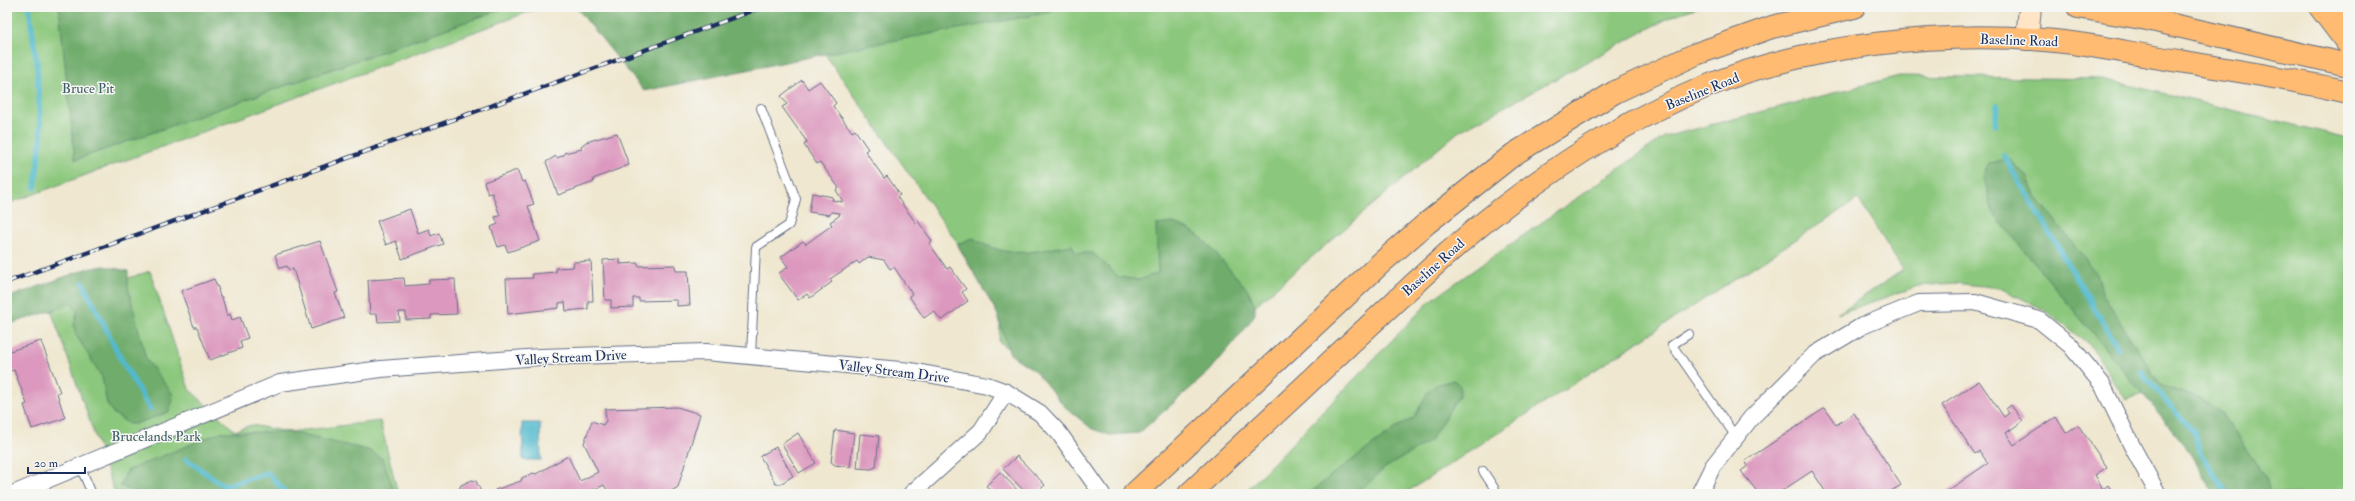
<svg xmlns="http://www.w3.org/2000/svg" width="2355" height="501" font-family="'IM FELL Double Pica',serif">
<style>
.green{fill:#8bc77c;stroke:#537b6d}
.forest{fill:#70ac6c;stroke:#466e65}
.water{fill:#51bace;stroke:#367496}
.lines{fill:none;stroke-linecap:round;stroke-linejoin:round}
.stream{stroke:#51bace;stroke-width:5.5}
.building{fill:#dc98be}
.lane-casing{stroke:#656f86;stroke-width:10}
.street-casing{stroke:#656f86;stroke-width:18}
.secondary-casing{stroke:#656f86;stroke-width:24}
.primary-casing{stroke:#656f86;stroke-width:24}
.highway-casing{stroke:#656f86;stroke-width:24}
.lane{stroke:#fff;stroke-width:8}
.street{stroke:#fff;stroke-width:16}
.secondary{stroke:#ffe4c6;stroke-width:22}
.primary{stroke:#febb71;stroke-width:22}
.highway{stroke:#febb71;stroke-width:22}
.rail-casing{stroke:#1b2f5e;stroke-width:4.5}
.rail{stroke:#f6f6f2;stroke-width:3;stroke-dasharray:9;stroke-linecap:butt}
.labels{text-anchor:middle;stroke-width:3;stroke-linejoin:round;paint-order:stroke}
.street-label{font-size:14px;fill:#1b2f5e;stroke:#f6f6f2}
.park-label{font-size:14px;fill:#3d5d67;stroke:#f6f6f2}
</style>
<rect width="100%" height="100%" fill="#f6f6f2"/>
<filter id="ink" filterUnits="userSpaceOnUse"><feTurbulence type="fractalNoise" baseFrequency=".025" numOctaves="2"/><feDisplacementMap in="SourceGraphic" scale="8" xChannelSelector="R" yChannelSelector="G"/><feConvolveMatrix kernelMatrix="1 2 1 2 8 2 1 2 1" color-interpolation-filters="sRGB"/></filter>
<filter id="wash" filterUnits="userSpaceOnUse"><feTurbulence type="fractalNoise" baseFrequency=".012" numOctaves="4" result="noise"/><feDisplacementMap in="SourceGraphic" scale="16" xChannelSelector="R" yChannelSelector="G"/><feGaussianBlur stdDeviation="0.9" result="paint"/><feColorMatrix in="noise" values="0 0 0 0 0 0 0 0 0 0 0 0 0 0 0 0 0 1.4 0 .05"/><feComposite in="paint" operator="in"/></filter>
<g filter="url(#wash)">
<rect width="100%" height="100%" fill="#efe7cf"/>
<!-- green -->
<path class="green" d="M 7,7 L 542,7 L 7,204 Z
M 826,7 L 1699,7 L 1674,15 L 1458,132 L 1115,425 L 999,342 L 1001,305 L 799,17 Z
M 1899,76 L 2104,79 L 2348,138 L 2348,494 L 2261,494 L 2160,385 L 2126,400 L 2091,346 L 2043,309 L 2000,288 L 1955,283 L 1918,286 L 1837,314 L 1903,270 L 1858,199 L 1404,494 L 1243,494 L 1431,300 L 1664,137 Z
M 150,271 L 189,389 L 235,431 L 251,425 L 289,432 L 380,421 L 398,494 L 146,494 L 114,491 L 49,304 Z"/>
<!-- forest -->
<path class="forest" d="M 59,7 L 508,7 L 75,160 Z
M 576,7 L 1053,7 L 1052,12 L 869,45 L 644,91 Z
M 2011,160 L 2028,178 L 2035,195 L 2098,276 L 2103,295 L 2160,385 L 2201,399 L 2221,413 L 2266,478 L 2271,494 L 2214,494 L 2185,445 L 1993,213 L 1983,174 L 1989,163 Z
M 1173,223 L 1189,229 L 1203,239 L 1248,290 L 1255,305 L 1255,314 L 1245,329 L 1209,372 L 1139,433 L 1110,435 L 1092,429 L 1064,406 L 1035,371 L 1010,354 L 997,313 L 957,244 L 973,238 C 1010,261 1032,251 1072,245 L 1076,253 L 1093,253 L 1119,277 L 1139,280 L 1158,273 L 1156,225 Z
M 104,266 L 128,271 L 128,287 L 146,359 L 172,393 L 173,399 L 169,412 L 135,424 L 129,424 L 113,413 L 107,404 L 102,377 L 76,335 L 74,326 L 77,312 L 72,304 L 7,325 L 7,298 L 86,269 Z
M 1454,380 L 1460,386 L 1460,394 L 1430,441 L 1385,468 L 1356,494 L 1309,494 L 1329,477 L 1399,426 L 1414,418 L 1427,393 L 1436,385 Z
M 221,432 L 289,432 L 368,450 L 383,459 L 395,494 L 154,494 L 138,493 L 120,486 L 128,470 Z"/>
<!-- water -->
<path class="water" d="M 522,423 L 540,423 L 541,460 L 523,460 Z"/>
<g class="lines">
<!-- stream -->
<path class="stream" d="M 29,7 L 37,65 L 41,139 L 35,188
M 1995,125 L 1997,105
M 2004,156 L 2118,348
M 83,283 L 122,361 L 150,409
M 2141,372 L 2194,433 L 2200,453 L 2227,494
M 186,459 L 224,486 L 268,473 L 287,494"/>
</g>
<g id="blocks">
<!-- building -->
<path class="building" d="M 802,80 L 808,89 L 820,81 L 836,103 L 833,106 L 852,132 L 855,130 L 868,149 L 865,151 L 884,178 L 887,176 L 900,195 L 897,197 L 916,223 L 918,221 L 932,241 L 929,243 L 947,269 L 950,267 L 966,289 L 962,292 L 968,301 L 945,318 L 941,320 L 934,311 L 924,318 L 909,296 L 912,294 L 894,267 L 890,269 L 884,260 L 868,257 L 859,264 L 857,261 L 830,279 L 832,282 L 810,298 L 807,294 L 798,300 L 781,277 L 779,273 L 788,267 L 781,257 L 803,241 L 806,244 L 832,225 L 830,222 L 839,216 L 840,213 L 831,212 L 830,215 L 809,212 L 812,193 L 833,197 L 832,200 L 842,202 L 842,200 L 836,190 L 839,188 L 820,162 L 817,164 L 804,145 L 807,142 L 782,107 L 787,104 L 781,96 Z
M 617,133 L 629,165 L 593,179 L 594,182 L 558,195 L 546,162 L 556,156 L 557,158 L 564,155 L 564,153 L 582,149 L 581,146 L 586,142 Z
M 517,170 L 522,182 L 525,181 L 534,204 L 528,206 L 540,241 L 508,252 L 505,245 L 498,247 L 491,227 L 498,224 L 495,217 L 500,216 L 492,193 L 488,194 L 484,182 Z
M 410,209 L 418,233 L 429,229 L 431,236 L 439,233 L 443,244 L 402,259 L 396,241 L 386,245 L 377,221 Z
M 320,241 L 338,292 L 335,293 L 344,318 L 311,329 L 293,269 L 289,270 L 287,266 L 280,268 L 275,255 Z
M 620,259 L 620,264 L 638,263 L 638,266 L 675,265 L 676,271 L 688,271 L 690,305 L 677,306 L 677,300 L 639,301 L 639,298 L 633,298 L 633,307 L 611,308 L 611,300 L 605,300 L 603,260 Z
M 591,261 L 593,301 L 588,301 L 588,309 L 566,311 L 565,302 L 559,303 L 559,308 L 508,314 L 506,279 L 533,278 L 532,274 L 556,272 L 556,268 L 573,267 L 574,262 Z
M 404,278 L 405,286 L 429,284 L 429,280 L 455,279 L 457,314 L 431,315 L 431,319 L 406,320 L 406,312 L 399,312 L 400,321 L 378,322 L 377,314 L 370,314 L 368,280 Z
M 214,279 L 219,290 L 218,290 L 220,297 L 222,297 L 227,316 L 230,314 L 232,320 L 240,317 L 248,338 L 240,341 L 242,348 L 210,360 L 197,327 L 194,327 L 181,291 Z
M 41,341 L 60,392 L 57,393 L 65,418 L 32,429 L 24,405 L 27,404 L 14,370 L 10,371 L 7,367 L 7,352 Z
M 1979,381 L 2004,417 L 2009,413 L 2006,409 L 2011,405 L 2023,421 L 2006,433 L 2014,445 L 2056,417 L 2066,433 L 2078,425 L 2107,467 L 2095,475 L 2103,489 L 2108,485 L 2114,494 L 1943,494 L 1988,463 L 1979,451 L 1975,454 L 1942,405 Z
M 677,407 L 700,414 L 678,487 L 667,494 L 609,494 L 604,485 L 585,494 L 494,494 L 495,490 L 521,481 L 522,478 L 533,473 L 536,474 L 568,456 L 580,481 L 598,472 L 584,443 L 592,421 L 603,425 L 606,421 L 605,409 Z
M 1825,408 L 1836,425 L 1854,413 L 1901,485 L 1887,494 L 1827,494 L 1812,471 L 1777,494 L 1759,494 L 1741,471 L 1748,466 L 1745,461 Z
M 835,430 L 854,433 L 850,467 L 835,465 L 831,462 Z
M 798,433 L 816,463 L 799,473 L 782,444 Z
M 860,434 L 879,436 L 876,467 L 871,469 L 857,468 Z
M 776,447 L 793,476 L 780,484 L 776,484 L 760,456 Z
M 1017,456 L 1045,485 L 1035,494 L 1027,494 L 1003,469 Z
M 1000,472 L 1021,494 L 995,494 L 986,486 Z
M 472,480 L 476,481 L 482,494 L 462,494 L 459,489 L 461,485 Z"/>
</g>
</g>
<g filter="url(#ink)">
<use href="#blocks" fill-opacity="0" stroke="#656f86" stroke-width="1"/>
<g class="lines">
<defs>
<path id="lane" d="M 1689,334 L 1672,345 L 1736,437
M 751,356 L 756,247 L 789,225 L 796,199 L 761,108
M 80,466 L 92,494
M 1483,471 L 1498,494"/>
<path id="street" d="M 13,494 L 280,383 L 381,369 L 540,357 L 706,352 L 911,371 L 987,385 L 1006,392 L 1040,413 L 1059,433 L 1102,494
M 911,494 L 981,431 L 1006,392
M 1699,494 L 1713,466 L 1751,418 L 1814,355 L 1862,326 L 1919,303 L 1975,302 L 2039,320 L 2070,345 L 2102,384 L 2133,448 L 2158,494"/>
<path id="secondary" d="M 2027,39 L 2030,7"/>
<path id="primary" d="M 2078,7 L 2147,19 L 2348,65
M 1134,494 L 1381,263 L 1427,223 L 1514,154 L 1615,92 L 1696,54 L 1772,27 L 1854,7
M 1189,494 C 1245,442 1302,389 1358,336 C 1405,293 1450,248 1501,209 C 1562,162 1634,117 1705,87 C 1807,44 1945,30 2055,41 C 2097,45 2138,55 2179,61 C 2236,71 2292,79 2348,92"/>
<path id="highway" d="M 2320,7 L 2348,44
M 2346,7 L 2348,10"/>
</defs>
<!-- lane casing -->
<use href="#lane" class="lane-casing"/>
<!-- street casing -->
<use href="#street" class="street-casing"/>
<!-- secondary casing -->
<use href="#secondary" class="secondary-casing"/>
<!-- primary casing -->
<use href="#primary" class="primary-casing"/>
<!-- highway casing -->
<use href="#highway" class="highway-casing"/>
<!-- lane -->
<use href="#lane" class="lane"/>
<!-- street -->
<use href="#street" class="street"/>
<!-- secondary -->
<use href="#secondary" class="secondary"/>
<!-- primary -->
<use href="#primary" class="primary"/>
<!-- highway -->
<use href="#highway" class="highway"/>
<defs>
<path id="rail" d="M 7,282 L 763,7"/>
</defs>
<!-- rail casing -->
<use href="#rail" class="rail-casing"/>
<!-- rail -->
<use href="#rail" class="rail"/>
</g>
</g>
<g class="labels">
<!-- street labels -->
<g class="street-label">
<text transform="translate(2019 40) rotate(2)" y="5">Baseline Road</text>
<text transform="translate(1702 91) rotate(-22)" y="5">Baseline Road</text>
<text transform="translate(1433 267) rotate(-42)" y="5">Baseline Road</text>
<text transform="translate(571 357) rotate(-3)" y="5">Valley Stream Drive</text>
<text transform="translate(894 371) rotate(7)" y="5">Valley Stream Drive</text>
</g>
<!-- park labels -->
<g class="park-label">
<text x="88" y="93">Bruce Pit</text>
<text x="156" y="441">Brucelands Park</text>
</g>
</g>
<!-- margin -->
<rect width="2355" height="501" fill="none" stroke="#f6f6f2" stroke-width="24"/>
<!-- scale -->
<path d="M28 467v6h57v-6" fill="none" stroke="#1b2f5e" stroke-width="2"/>
<text x="34" y="467" font-size="12" fill="#1b2f5e" stroke="#f6f6f2" stroke-width="3" paint-order="stroke">20 m</text>
</svg>
